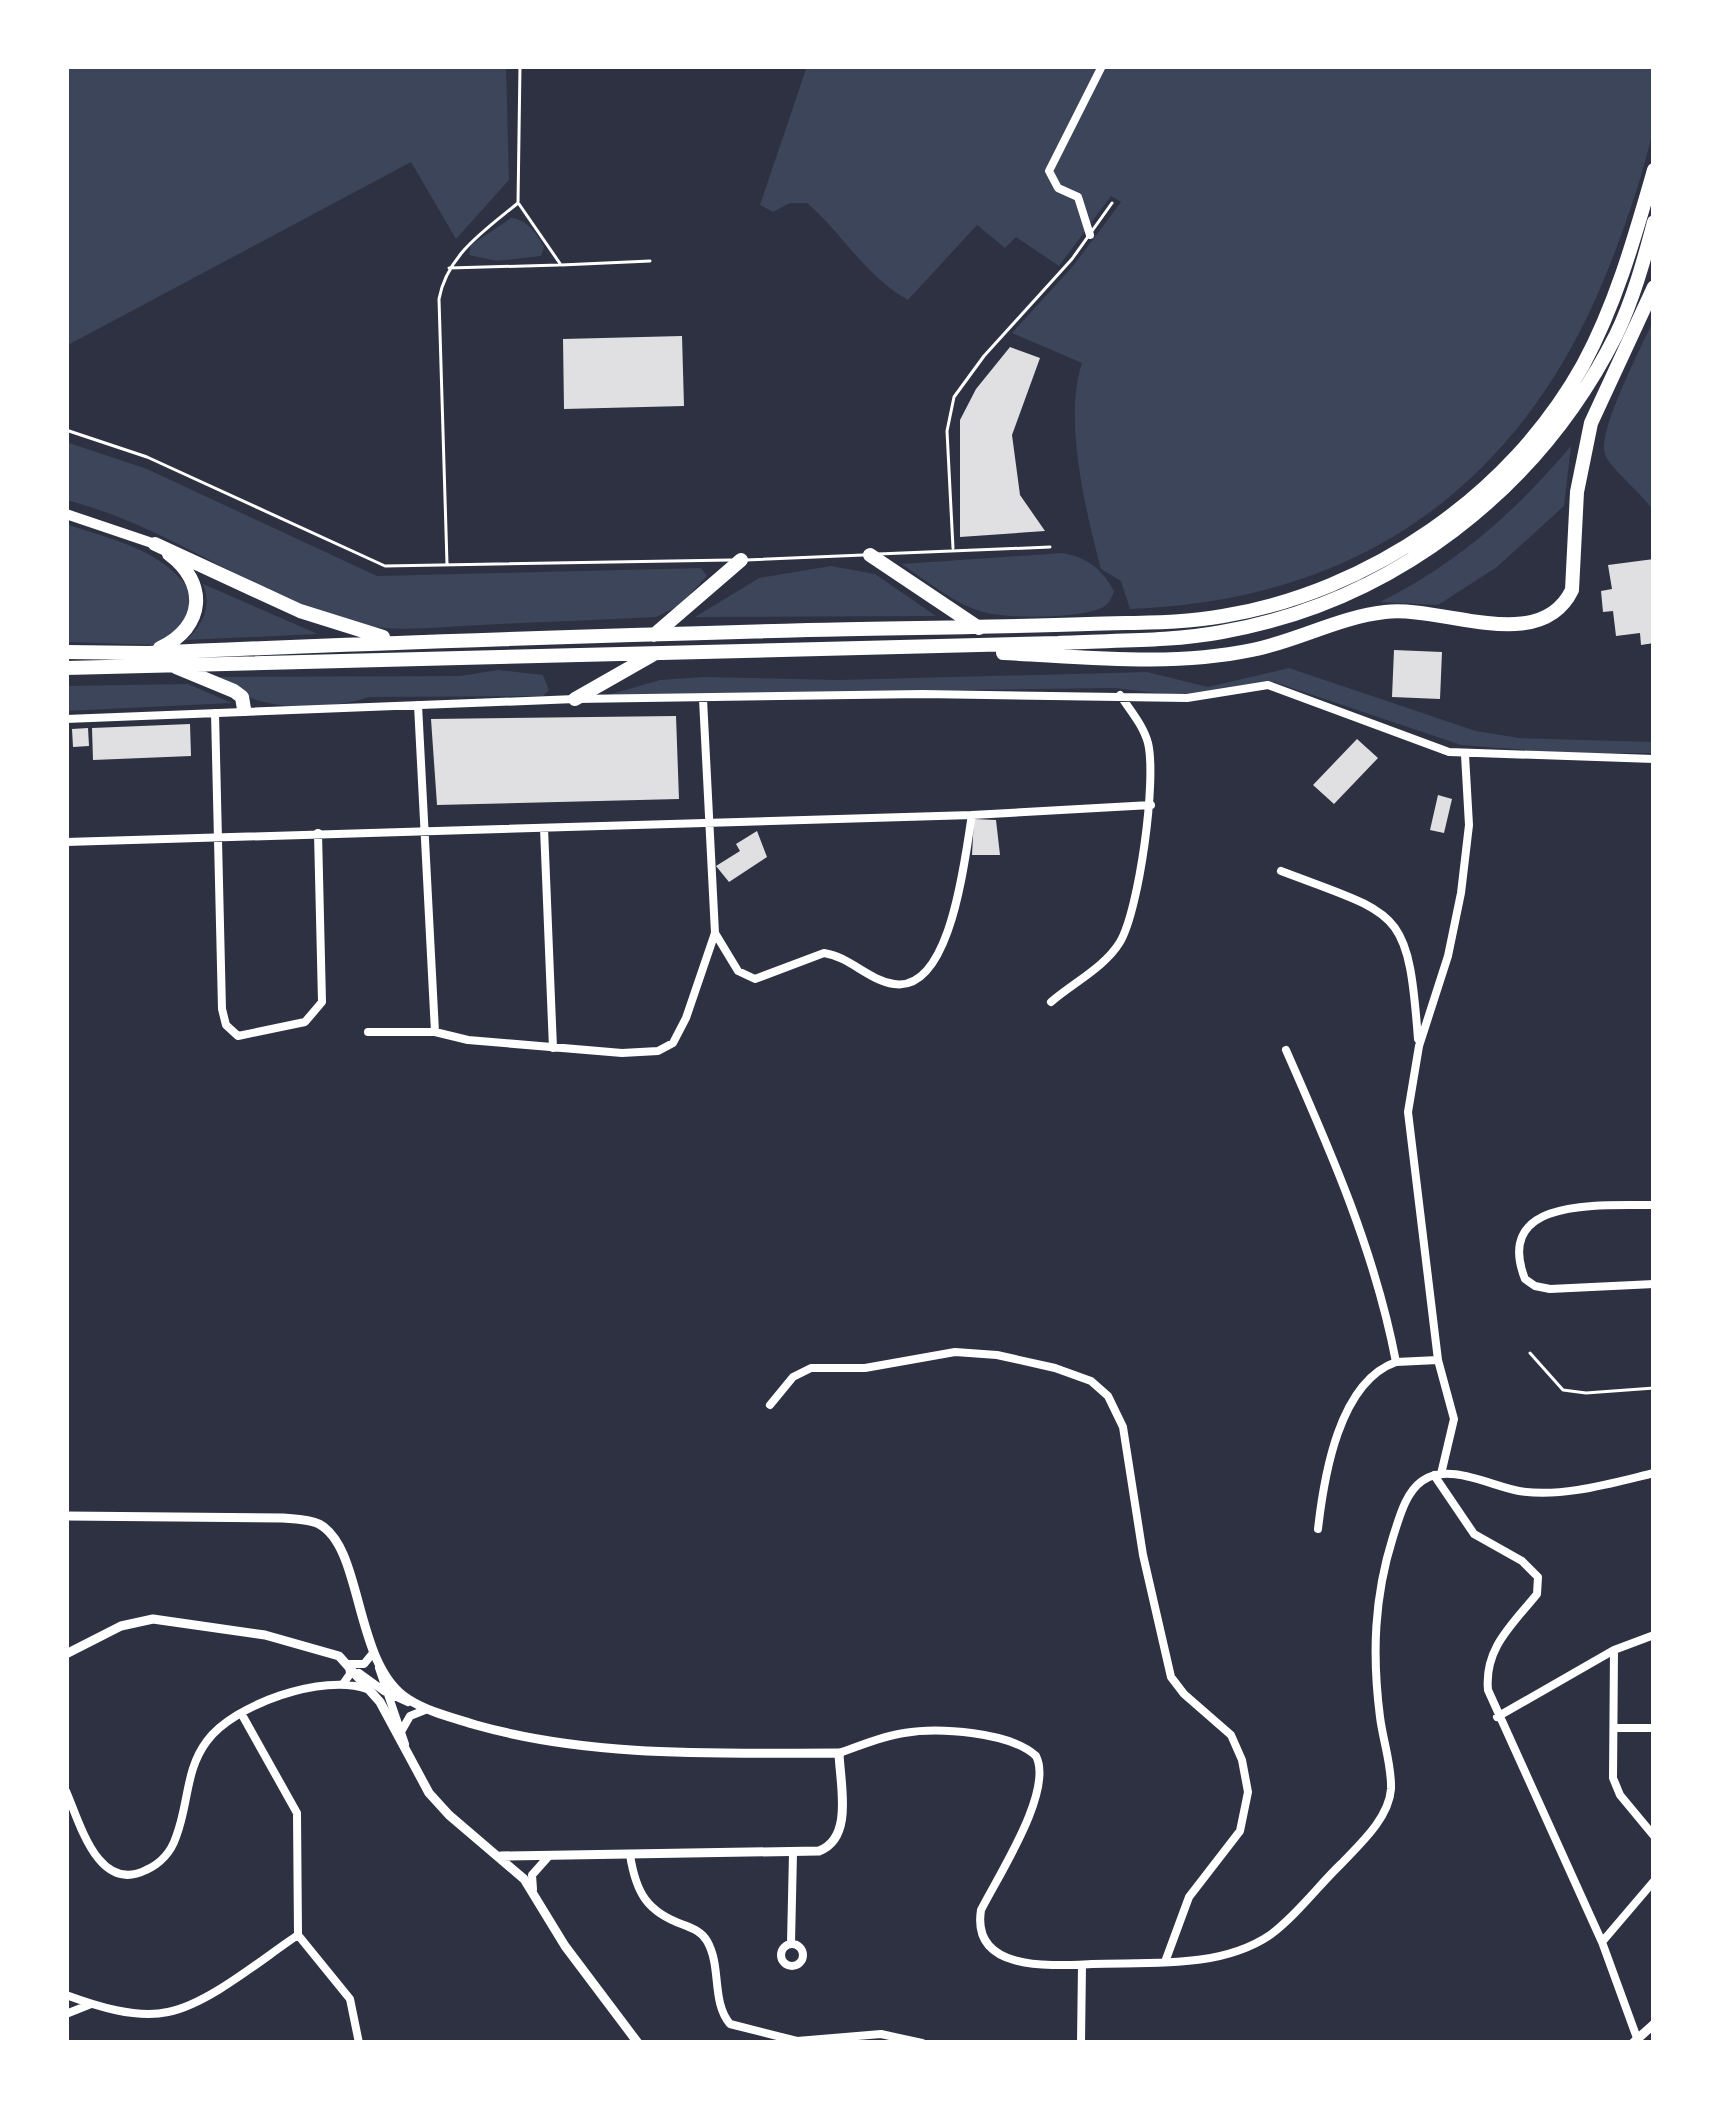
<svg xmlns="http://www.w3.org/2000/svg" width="1720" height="2109" font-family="'Work Sans',sans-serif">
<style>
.green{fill:#3c4559}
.building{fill:#e0e0e3}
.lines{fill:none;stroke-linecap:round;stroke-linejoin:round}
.service{stroke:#fff;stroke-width:3}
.minor{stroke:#fff;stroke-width:8}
.tertiary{stroke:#fff;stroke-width:9}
.primary{stroke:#fff;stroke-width:10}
.motorway{stroke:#fff;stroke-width:14}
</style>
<rect width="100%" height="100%" fill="#2d3142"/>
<!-- green -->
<path class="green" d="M 66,66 L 506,66 L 509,180 L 456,239 L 411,162 L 66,346 Z
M 807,66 L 1654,66 C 1654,86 1657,110 1653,130 C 1642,179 1624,230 1605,277 C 1519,487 1358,601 1130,609 L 1121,581 L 1101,569 C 1086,512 1063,420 1082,363 L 1012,333 L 1073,266 L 1121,202 L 1111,196 L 1059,266 L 1016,237 L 1005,248 L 977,225 L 908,300 C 865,276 843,234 807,203 L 790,203 L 773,212 L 760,205 Z
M 511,218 C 527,219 537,234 544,247 L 541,256 L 497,261 L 469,255 L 471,245 Z
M 1654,319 L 1654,512 C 1643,494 1609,468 1605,454 C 1597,431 1643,344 1654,319 Z
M 66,442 L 147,469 L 377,576 L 701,568 L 707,576 L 679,606 L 656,617 C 597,620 539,622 481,625 C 433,627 381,635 335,618 C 242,586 162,524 66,500 Z
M 1571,446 L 1564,506 L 1497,567 L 1438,605 L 1380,602 C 1457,564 1516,511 1571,446 Z
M 66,524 C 113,540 167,550 193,596 L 182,630 L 157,645 L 66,642 Z
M 1062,553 C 1087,557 1102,569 1114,591 C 1111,601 1107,607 1096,610 C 1073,618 1006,619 983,612 C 954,604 926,580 901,564 Z
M 831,566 L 875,574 L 936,616 L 695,617 L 759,578 Z
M 203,584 L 318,634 L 186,640 C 203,625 212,606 203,584 Z
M 1289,668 L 1476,731 L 1519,738 L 1654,742 L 1654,753 L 1563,753 L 1461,745 L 1274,682 L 1211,694 L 1172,695 L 1115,688 L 608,695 L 660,680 L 703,677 L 838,680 L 1147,672 L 1208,687 Z
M 498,670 L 543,675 L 549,690 L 543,696 L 369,697 C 340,707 293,710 264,702 C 246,698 228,686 212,677 L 460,676 Z
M 188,684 L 232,703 L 66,711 L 66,686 Z"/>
<!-- building -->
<path class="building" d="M 682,336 L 684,406 L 564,409 L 563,339 Z
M 1010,347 L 1040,358 L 1012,435 L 1020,495 L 1045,531 L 960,537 L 960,420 L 976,389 Z
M 1654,559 L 1654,643 L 1641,645 L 1640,633 L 1616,636 L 1613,611 L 1603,612 L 1601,591 L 1612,589 L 1608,565 Z
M 1394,650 L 1442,652 L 1440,699 L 1392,697 Z
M 676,716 L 679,799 L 437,805 L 431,719 Z
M 190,724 L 191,756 L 93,760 L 92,728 Z
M 88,728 L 89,746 L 73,747 L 72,729 Z
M 1357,739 L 1378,758 L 1334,804 L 1313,785 Z
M 1438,795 L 1452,799 L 1444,833 L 1430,830 Z
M 974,819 L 996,820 L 1000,855 L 972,855 Z
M 757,831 L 767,857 L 729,882 L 716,866 L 740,851 L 736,844 Z"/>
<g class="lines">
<!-- service -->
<path class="service" d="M 519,204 L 561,265 L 650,261
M 449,268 L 559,265
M 66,430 L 147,457 L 385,566 L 731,560
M 953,548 L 947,431 L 954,397 L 984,356 L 1072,259 L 1112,203
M 878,554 L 1050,547
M 746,560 L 863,555
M 447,564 L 439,299 C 447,255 485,230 518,203 L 520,66
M 1530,1353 L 1563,1390 L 1586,1393 L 1654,1388"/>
<!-- minor -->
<path class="minor" d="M 1090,235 L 1078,197 L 1058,188 L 1049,171 L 1102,66
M 418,705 L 435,1032
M 215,713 L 222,1009 L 226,1025 L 238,1036 L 305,1022 L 322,1002 L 318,833
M 66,719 L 575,699 L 923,694 L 1187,698 L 1268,685 L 1449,752 L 1654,759
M 544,828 L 553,1048
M 66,842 L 972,815 L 1151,805
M 1281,871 C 1400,916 1408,907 1418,1039
M 715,933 L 738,971 L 755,979 L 824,953 C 850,957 868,980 894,984 C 952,993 965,854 972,815
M 1051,1002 C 1073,983 1105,967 1120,942 C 1139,910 1157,780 1148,743 C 1143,725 1130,710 1120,695
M 368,1032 L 435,1032 L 468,1040 L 622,1053 L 658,1051 L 673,1043 L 686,1018 L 715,933 L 703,699
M 1286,1050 C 1331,1152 1375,1252 1396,1362 L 1438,1360
M 1654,1205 C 1606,1206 1492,1195 1525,1279 L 1535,1286 L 1550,1289 L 1654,1284
M 770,1405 L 793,1377 L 811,1368 L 865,1368 L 955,1352 L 997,1355 L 1055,1368 L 1091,1381 L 1108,1396 L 1123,1427 L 1143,1555 L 1171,1677 L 1184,1694 L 1231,1735 L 1242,1760 L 1248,1792 L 1240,1831 L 1189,1897 L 1165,1962
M 1441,1474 L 1454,1419 L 1438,1360 L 1408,1112 L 1419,1046 L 1448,956 L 1461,893 L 1469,825 L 1465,755
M 1434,1475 L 1474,1534 L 1522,1561 L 1538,1577 L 1537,1594 C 1513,1624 1484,1648 1488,1690 L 1602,1942 L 1637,2038
M 1318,1529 C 1324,1476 1339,1382 1396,1362
M 1654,1635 L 1614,1650 L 1613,1778 L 1620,1795 L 1654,1836
M 379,1668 L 405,1744
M 359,1673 L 384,1691 L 408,1702
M 343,1684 L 350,1674 L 349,1664 L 364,1664 L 373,1653
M 241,1713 L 297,1813 L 298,1935 L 350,1999 L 359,2043
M 1497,1717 L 1614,1650
M 1614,1728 L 1654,1728
M 402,1730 L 410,1716 L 425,1710
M 839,1753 C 860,1746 882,1736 904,1733 C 938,1727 1011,1732 1036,1756 C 1054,1791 998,1876 981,1910 C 971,1972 1051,1966 1092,1964 C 1149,1962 1220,1969 1270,1935 C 1296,1916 1318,1886 1341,1864 C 1360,1844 1389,1818 1391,1789 C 1392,1766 1383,1741 1380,1717 C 1372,1655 1374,1597 1393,1537 C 1399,1519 1405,1493 1422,1481 C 1448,1462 1491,1486 1519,1491 C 1562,1498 1612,1483 1654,1473
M 66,1791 C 80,1823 98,1894 146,1870 C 160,1864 171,1852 176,1837 C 189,1804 185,1770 207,1741 C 234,1704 324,1673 367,1689
M 630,1855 C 636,1893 647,1912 684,1925 C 694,1929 702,1932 707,1941 C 722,1967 711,2001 730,2024 L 797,2041 L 881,2034 L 922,2043
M 533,1889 L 532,1875 L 548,1857
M 1602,1942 L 1654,1881
M 791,1943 L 793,1853
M781 1955a11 11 0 1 1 22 0a11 11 0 1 1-22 0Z
M 66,1995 C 96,2006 136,2019 168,2012 C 209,2004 263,1958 298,1935
M 66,2014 L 91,2004
M 1081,2043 L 1082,1965"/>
<!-- tertiary -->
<path class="tertiary" d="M 66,1516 L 283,1518 C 295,1519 309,1519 319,1524 C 364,1548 353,1664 408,1699 C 428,1712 454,1718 476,1725 C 593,1758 718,1753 839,1753 C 840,1784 854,1838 819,1851 L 501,1856
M 66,1654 L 121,1626 L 153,1619 L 265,1635 L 339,1656 L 380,1702 L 429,1793 L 449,1815 L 524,1879 L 565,1946 L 638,2043
M 1633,2043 L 1654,2024"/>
<!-- primary -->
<path class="primary" d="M 66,514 L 155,544"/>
<!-- motorway -->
<path class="motorway" d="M 155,544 L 300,611 L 383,637
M 870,555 L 979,628
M 654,635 L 741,560
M 160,648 C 205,627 208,583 169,554
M 66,652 L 148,653 C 368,643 588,636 808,630 C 901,628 995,627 1088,624 C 1134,622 1178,624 1223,616 C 1369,592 1511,495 1583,365 C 1616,304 1635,236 1654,170
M 1003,653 C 1086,657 1170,667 1252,650 C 1297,641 1339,617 1385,612 C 1443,605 1540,656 1572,590 L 1577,492 L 1591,423 L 1654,287
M 176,667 L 234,691 L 242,697 L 244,709
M 66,668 L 1058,643 C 1112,640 1169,642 1222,632 C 1393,602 1538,490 1616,335 C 1633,300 1644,260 1654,222
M 575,699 L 654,654"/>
</g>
<!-- border -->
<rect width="1720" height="2109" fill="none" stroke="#ffffff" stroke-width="138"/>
</svg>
